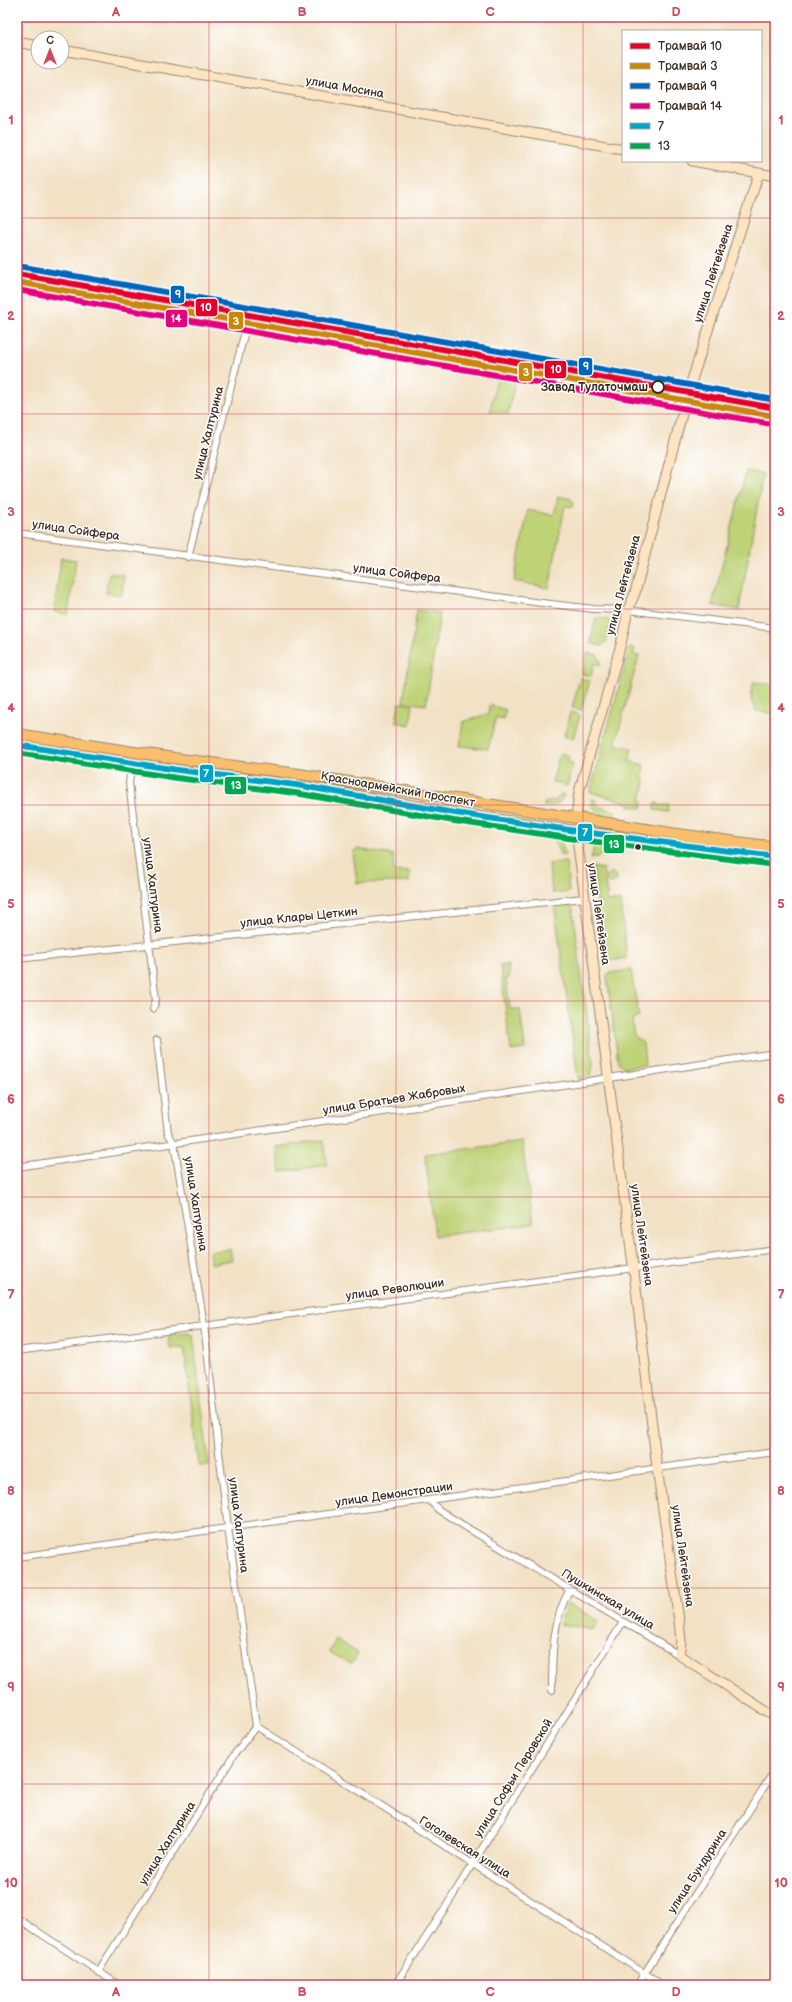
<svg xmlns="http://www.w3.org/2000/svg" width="792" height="2002" font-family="'Balsamiq Sans',sans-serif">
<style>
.green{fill:#bed276;stroke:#7c7e4a}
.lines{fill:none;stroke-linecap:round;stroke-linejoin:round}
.street-casing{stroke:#968671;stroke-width:8}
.secondary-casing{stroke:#968671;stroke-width:11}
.primary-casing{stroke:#968671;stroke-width:12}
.street{stroke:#fff;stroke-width:6}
.secondary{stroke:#fde5c4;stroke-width:9}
.primary{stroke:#f9bf6c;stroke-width:10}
.bus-1-casing{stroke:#fff;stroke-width:9}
.bus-2-casing{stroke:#fff;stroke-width:9}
.bus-1{stroke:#03a3c5;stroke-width:6}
.bus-2{stroke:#00a651;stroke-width:6}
.tram-1-casing{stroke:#fff;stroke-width:9}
.tram-2-casing{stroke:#fff;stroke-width:9}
.tram-3-casing{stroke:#fff;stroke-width:9}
.tram-4-casing{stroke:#fff;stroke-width:9}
.tram-1{stroke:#e4002b;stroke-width:6}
.tram-2{stroke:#c88708;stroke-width:6}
.tram-3{stroke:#0065bd;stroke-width:6}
.tram-4{stroke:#e5007d;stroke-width:6}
.grid{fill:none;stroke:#d1495b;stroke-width:1;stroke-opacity:0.55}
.stop-dot{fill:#fff;stroke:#3b2a1e;stroke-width:2}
.bus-dot{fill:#3b2a1e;stroke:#fff;stroke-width:1.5}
.labels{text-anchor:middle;stroke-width:3;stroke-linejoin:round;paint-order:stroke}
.street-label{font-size:12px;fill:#3b2a1e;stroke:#fff}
.stop-label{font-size:12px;font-weight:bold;fill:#3b2a1e;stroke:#fff;text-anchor:end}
.line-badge{stroke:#fff;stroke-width:1.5}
.badge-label{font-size:11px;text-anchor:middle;font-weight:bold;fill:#fff}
.neatline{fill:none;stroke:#d1495b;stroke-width:1.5}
.grid-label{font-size:13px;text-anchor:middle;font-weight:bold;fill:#d1495b}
</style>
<rect width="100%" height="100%" fill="#fff"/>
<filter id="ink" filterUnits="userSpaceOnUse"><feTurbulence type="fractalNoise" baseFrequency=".025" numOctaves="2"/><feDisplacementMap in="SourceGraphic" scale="8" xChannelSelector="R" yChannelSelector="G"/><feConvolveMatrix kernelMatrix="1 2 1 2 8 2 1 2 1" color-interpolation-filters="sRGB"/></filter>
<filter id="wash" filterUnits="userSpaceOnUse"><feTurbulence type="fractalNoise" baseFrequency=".012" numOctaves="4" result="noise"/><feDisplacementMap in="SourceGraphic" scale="16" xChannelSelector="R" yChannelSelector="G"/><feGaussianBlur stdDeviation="0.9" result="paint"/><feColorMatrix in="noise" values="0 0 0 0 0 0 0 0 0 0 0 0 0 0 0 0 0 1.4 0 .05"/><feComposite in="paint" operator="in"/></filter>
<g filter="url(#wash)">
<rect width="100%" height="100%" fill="#f2e1c4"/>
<!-- green -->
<path class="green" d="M 497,377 L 515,381 L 508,414 L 490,411 Z
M 746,471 L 763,474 L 739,610 L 712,605 Z
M 558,496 L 571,499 L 574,503 L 573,507 L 565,506 L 549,588 L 514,581 L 528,510 L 554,515 Z
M 61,558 L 76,560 L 68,614 L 54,612 Z
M 109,573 L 124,575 L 122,595 L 106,593 Z
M 417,610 L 440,613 L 426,705 L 403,702 Z
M 596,618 L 608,619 L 611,625 L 606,642 L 601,646 L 590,643 Z
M 630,647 L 635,649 L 633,655 L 639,656 L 615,744 L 632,748 L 629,761 L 644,765 L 642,777 L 645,782 L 641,800 L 643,803 L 642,808 L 629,806 L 629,803 L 590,792 Z
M 587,653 L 597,655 L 601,662 L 600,665 L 594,663 L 591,676 L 582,674 Z
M 580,678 L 590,681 L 581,710 L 572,708 Z
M 753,682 L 775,685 L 775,714 L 756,711 L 754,704 L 751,702 Z
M 399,703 L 413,705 L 410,725 L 396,722 Z
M 490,705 L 506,710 L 503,719 L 496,717 L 488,749 L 459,746 L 463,722 L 488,714 Z
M 570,712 L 580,715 L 573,739 L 564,736 Z
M 560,753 L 569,756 L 567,762 L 573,763 L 567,786 L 552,782 Z
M 561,794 L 564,794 C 562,804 553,806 544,806 L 544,803 L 556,800 Z
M 591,799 L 595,800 C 599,809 606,809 615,811 L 615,818 C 604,816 591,813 591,799 Z
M 655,803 L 658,803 L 658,805 L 669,805 L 668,812 L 654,810 Z
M 541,830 C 556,832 562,839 565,855 L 560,854 L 554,840 L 542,836 Z
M 601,841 L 614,842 C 609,851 601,856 591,859 L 595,844 Z
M 357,849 L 393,855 L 394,871 L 410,872 L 409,882 L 357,883 L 353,852 Z
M 566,862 L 569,892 L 552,893 L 549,864 Z
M 592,867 L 603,869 L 608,901 L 620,901 L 627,959 L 606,961 Z
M606 878a5 5 0 1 1 10 0a5 5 0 1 1-10 0Z
M 561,902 L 569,904 L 573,910 L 593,1064 L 591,1075 L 578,1079 L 554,903 Z
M 508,965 L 509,978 L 506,979 L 510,1009 L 520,1009 L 525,1049 L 511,1051 L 500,966 Z
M 631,970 L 639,1017 L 632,1020 L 634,1036 L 643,1043 L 645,1065 L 624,1068 L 618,1062 L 607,976 L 609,973 Z
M 324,1140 L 327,1165 L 280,1172 L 276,1147 Z
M 522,1142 L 533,1224 L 435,1236 L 425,1154 Z
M 230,1249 L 232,1260 L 211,1264 L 209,1252 Z
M 188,1333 L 193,1335 L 209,1465 L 199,1466 L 184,1347 L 170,1348 L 168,1335 Z
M 567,1603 L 598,1621 L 593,1630 L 560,1624 Z
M 336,1640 L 358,1653 L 351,1664 L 329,1652 Z"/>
</g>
<g filter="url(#ink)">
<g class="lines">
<defs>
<path id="street" d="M 17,276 L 249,315 L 775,410
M 17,533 L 542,603 L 594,609 L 628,610 L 775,628
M 188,557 L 249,315
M 132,764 L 129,783 L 156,1000 L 153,1009
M 17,959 L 584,898
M 17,1167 L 775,1053
M 17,1351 L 775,1249
M 429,1500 L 439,1510 L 469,1529 L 679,1655
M 17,1557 L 775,1452
M 552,1690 C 552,1656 552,1620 570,1589
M 256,1726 L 663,1985
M 17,1918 L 119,1985
M 98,1972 L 234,1755 L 256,1726 L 228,1528 L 204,1325 L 174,1143 L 168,1133 L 157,1040
M 395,1985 L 447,1905 L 623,1622
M 637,1985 L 775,1770"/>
<path id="secondary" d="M 17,42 L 38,46
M 62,50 L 623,149
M 692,161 L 775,176
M 576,818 L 579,792 L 621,644 L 628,610 L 635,593 L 687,395 L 759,173
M 576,831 L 635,1280 L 657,1468 L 679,1621 L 681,1641 L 679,1655 L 775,1717"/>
<path id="primary" d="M 17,734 L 180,759 L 299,774 L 671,833 L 775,847
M 17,745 L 178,770 L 296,785 L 455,813 L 576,831 L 775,857"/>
</defs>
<!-- street casing -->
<use href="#street" class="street-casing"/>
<!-- secondary casing -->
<use href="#secondary" class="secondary-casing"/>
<!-- primary casing -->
<use href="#primary" class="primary-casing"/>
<!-- street -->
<use href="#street" class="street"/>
<!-- secondary -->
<use href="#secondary" class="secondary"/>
<!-- primary -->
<use href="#primary" class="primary"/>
<defs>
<path id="bus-1" d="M 17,745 L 178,770 L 296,785 L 455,813 L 576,831 L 775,857"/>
<path id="bus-2" d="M 17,753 L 177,778 L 295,793 L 454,821 L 575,839 L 774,865"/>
</defs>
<!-- bus-1 casing -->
<use href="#bus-1" class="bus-1-casing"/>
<!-- bus-2 casing -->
<use href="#bus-2" class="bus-2-casing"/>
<!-- bus-1 -->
<use href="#bus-1" class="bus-1"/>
<!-- bus-2 -->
<use href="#bus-2" class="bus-2"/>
<defs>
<path id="tram-1" d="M 17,274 L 775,408"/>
<path id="tram-2" d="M 17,282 L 774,416"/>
<path id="tram-3" d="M 18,266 L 775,400"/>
<path id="tram-4" d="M 17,290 L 772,424"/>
</defs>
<!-- tram-1 casing -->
<use href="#tram-1" class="tram-1-casing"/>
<!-- tram-2 casing -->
<use href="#tram-2" class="tram-2-casing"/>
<!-- tram-3 casing -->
<use href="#tram-3" class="tram-3-casing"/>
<!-- tram-4 casing -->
<use href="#tram-4" class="tram-4-casing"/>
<!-- tram-1 -->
<use href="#tram-1" class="tram-1"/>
<!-- tram-2 -->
<use href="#tram-2" class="tram-2"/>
<!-- tram-3 -->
<use href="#tram-3" class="tram-3"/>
<!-- tram-4 -->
<use href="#tram-4" class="tram-4"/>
</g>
</g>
<!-- grid -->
<path class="grid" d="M 209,17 L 209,1985M 396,17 L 396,1985M 583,17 L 583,1985M 17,218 L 775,218M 17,414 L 775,414M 17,609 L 775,609M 17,805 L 775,805M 17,1001 L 775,1001M 17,1197 L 775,1197M 17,1393 L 775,1393M 17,1588 L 775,1588M 17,1784 L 775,1784"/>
<!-- markers -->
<circle class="stop-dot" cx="658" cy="387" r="6"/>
<circle class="bus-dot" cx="638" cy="847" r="3.5"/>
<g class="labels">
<!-- street labels -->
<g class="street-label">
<text transform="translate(345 87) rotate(10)" y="4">улица Мосина</text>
<text transform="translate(713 273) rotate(-72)" y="4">улица Лейтейзена</text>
<text transform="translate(208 433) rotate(-76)" y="4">улица Халтурина</text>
<text transform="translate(76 530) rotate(8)" y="4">улица Сойфера</text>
<text transform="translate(397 573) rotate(7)" y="4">улица Сойфера</text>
<text transform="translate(623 585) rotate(-75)" y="4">улица Лейтейзена</text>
<text transform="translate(398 789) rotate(10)" y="4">Красноармейский проспект</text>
<text transform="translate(153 885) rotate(83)" y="4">улица Халтурина</text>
<text transform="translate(599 914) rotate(82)" y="4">улица Лейтейзена</text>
<text transform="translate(299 917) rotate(-6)" y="4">улица Клары Цеткин</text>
<text transform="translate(394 1099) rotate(-9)" y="4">улица Братьев Жабровых</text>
<text transform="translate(196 1204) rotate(81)" y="4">улица Халтурина</text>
<text transform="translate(642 1235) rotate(82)" y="4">улица Лейтейзена</text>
<text transform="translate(395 1289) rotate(-8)" y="4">улица Революции</text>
<text transform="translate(394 1494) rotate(-8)" y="4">улица Демонстрации</text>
<text transform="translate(239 1525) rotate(83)" y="4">улица Халтурина</text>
<text transform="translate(683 1556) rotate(82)" y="4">улица Лейтейзена</text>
<text transform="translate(608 1599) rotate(31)" y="4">Пушкинская улица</text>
<text transform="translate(513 1778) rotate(-58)" y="4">улица Софьи Перовской</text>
<text transform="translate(167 1843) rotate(-58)" y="4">улица Халтурина</text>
<text transform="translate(465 1847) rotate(32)" y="4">Гоголевская улица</text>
<text transform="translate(697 1871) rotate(-57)" y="4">улица Бундурина</text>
</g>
<!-- stop labels -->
<g class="stop-label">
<text x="648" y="391">Завод Тулаточмаш</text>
</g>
</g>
<g class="line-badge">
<rect x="170" y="285" width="15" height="19" rx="4" fill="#0065bd"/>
<rect x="195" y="298" width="23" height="19" rx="4" fill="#e4002b"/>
<rect x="165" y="309" width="23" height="19" rx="4" fill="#e5007d"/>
<rect x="228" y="311" width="16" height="19" rx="4" fill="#c88708"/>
<rect x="578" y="357" width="15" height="19" rx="4" fill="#0065bd"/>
<rect x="544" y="360" width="23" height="19" rx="4" fill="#e4002b"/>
<rect x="518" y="362" width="15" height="20" rx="4" fill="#c88708"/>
<rect x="199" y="764" width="15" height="19" rx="4" fill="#03a3c5"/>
<rect x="224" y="776" width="23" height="19" rx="4" fill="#00a651"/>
<rect x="577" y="823" width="16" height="19" rx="4" fill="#03a3c5"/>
<rect x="603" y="834" width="22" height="20" rx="4" fill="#00a651"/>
</g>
<g class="badge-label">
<text x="178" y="298">9</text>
<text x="206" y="311">10</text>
<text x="176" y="322">14</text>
<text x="236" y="325">3</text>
<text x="586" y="370">9</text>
<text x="556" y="373">10</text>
<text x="526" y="376">3</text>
<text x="206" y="777">7</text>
<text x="236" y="789">13</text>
<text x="585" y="836">7</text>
<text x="614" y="848">13</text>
</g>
<!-- margin -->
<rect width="792" height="2002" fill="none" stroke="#fff" stroke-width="44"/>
<!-- legend -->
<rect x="622" y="30" width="140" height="132" fill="#ffffff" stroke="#b1aaa5"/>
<rect x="630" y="43" width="20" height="6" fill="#e4002b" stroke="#b1aaa5"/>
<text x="658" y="50" font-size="12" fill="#3b2a1e">Трамвай 10</text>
<rect x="630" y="63" width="20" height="6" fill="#c88708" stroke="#b1aaa5"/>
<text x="658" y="70" font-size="12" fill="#3b2a1e">Трамвай 3</text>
<rect x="630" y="83" width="20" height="6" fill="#0065bd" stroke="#b1aaa5"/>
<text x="658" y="90" font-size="12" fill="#3b2a1e">Трамвай 9</text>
<rect x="630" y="103" width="20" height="6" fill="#e5007d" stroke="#b1aaa5"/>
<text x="658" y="110" font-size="12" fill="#3b2a1e">Трамвай 14</text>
<rect x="630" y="123" width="20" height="6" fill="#03a3c5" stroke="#b1aaa5"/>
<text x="658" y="130" font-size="12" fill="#3b2a1e">7</text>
<rect x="630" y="143" width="20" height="6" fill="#00a651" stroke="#b1aaa5"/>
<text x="658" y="150" font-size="12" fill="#3b2a1e">13</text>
<!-- north arrow -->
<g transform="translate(50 50)"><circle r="19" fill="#ffffff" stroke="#b1aaa5"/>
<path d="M0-3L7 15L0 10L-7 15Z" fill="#d1495b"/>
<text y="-6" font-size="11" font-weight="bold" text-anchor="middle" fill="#3b2a1e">С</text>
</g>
<rect x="22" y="22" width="748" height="1958" class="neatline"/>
<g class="grid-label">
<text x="116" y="16">A</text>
<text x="302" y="16">B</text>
<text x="490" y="16">C</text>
<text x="676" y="16">D</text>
<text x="11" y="124">1</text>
<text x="781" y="124">1</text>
<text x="11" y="320">2</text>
<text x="781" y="320">2</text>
<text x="11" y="516">3</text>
<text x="781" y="516">3</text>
<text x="11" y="712">4</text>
<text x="781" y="712">4</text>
<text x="11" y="908">5</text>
<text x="781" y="908">5</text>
<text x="11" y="1103">6</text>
<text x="781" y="1103">6</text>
<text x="11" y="1299">7</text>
<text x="781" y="1299">7</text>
<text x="11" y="1495">8</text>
<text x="781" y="1495">8</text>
<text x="11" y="1691">9</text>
<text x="781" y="1691">9</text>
<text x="11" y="1887">10</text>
<text x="781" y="1887">10</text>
<text x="116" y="1996">A</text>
<text x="302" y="1996">B</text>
<text x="490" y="1996">C</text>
<text x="676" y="1996">D</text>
</g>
</svg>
